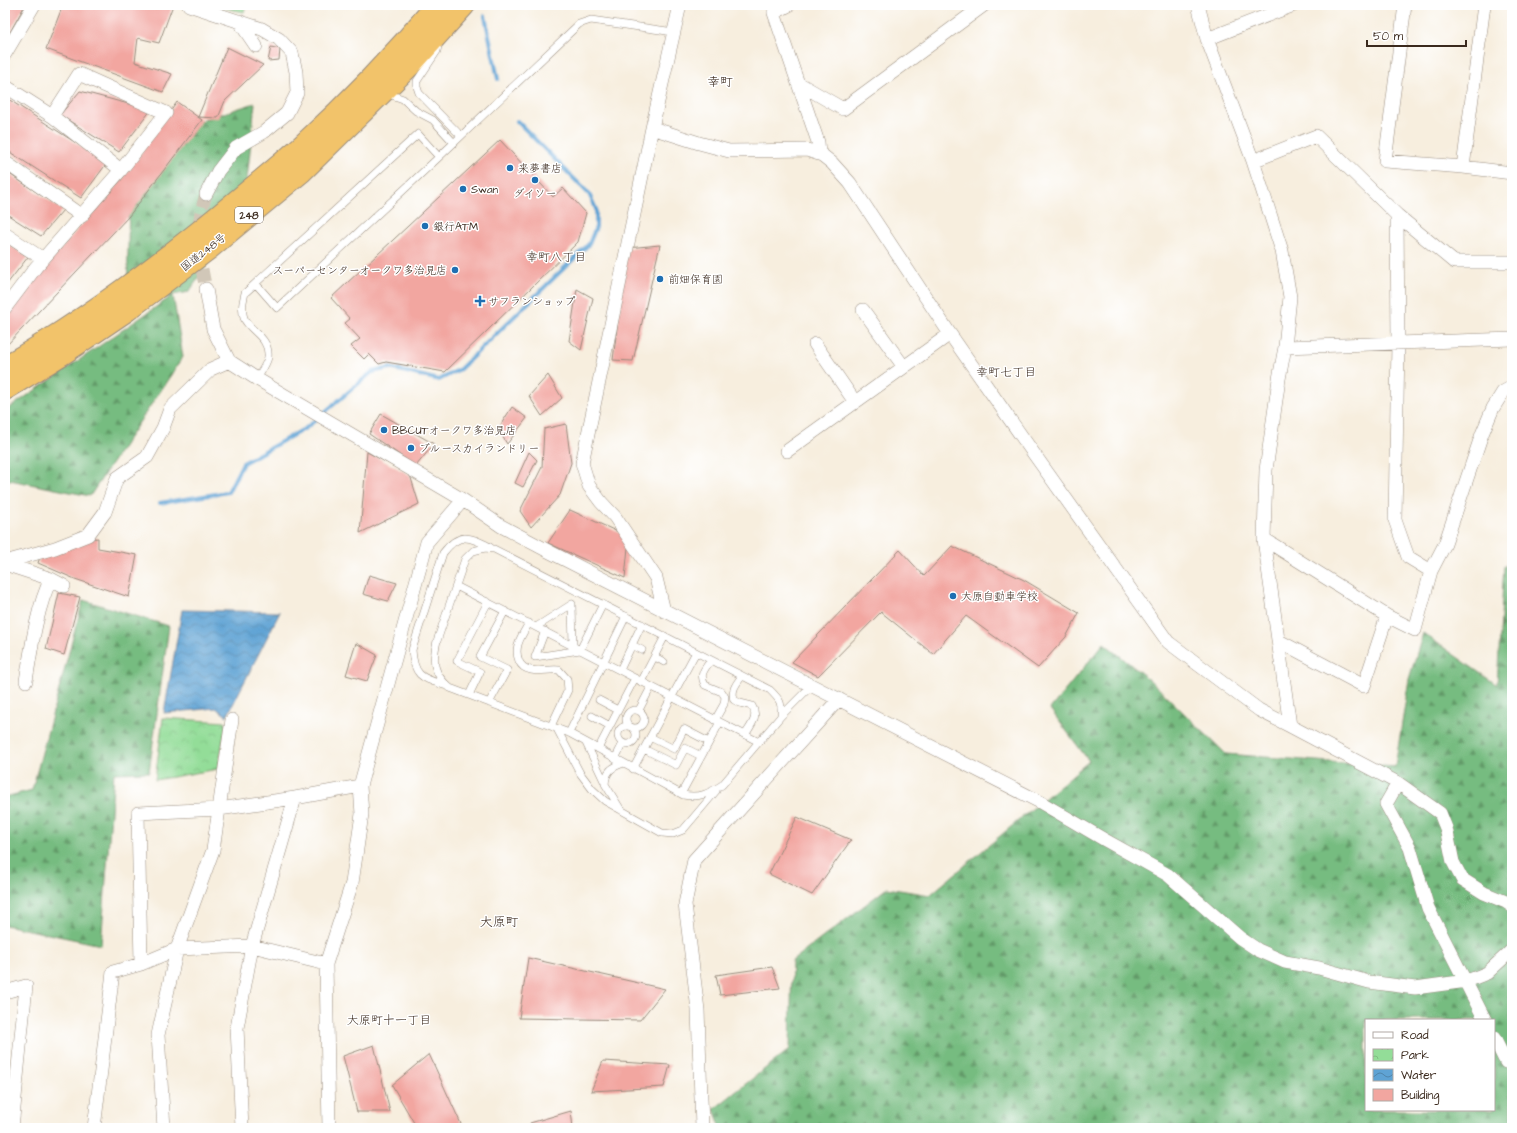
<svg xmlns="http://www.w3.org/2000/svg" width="1517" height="1133" font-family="'Architects Daughter','Klee One',sans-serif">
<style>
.forest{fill:url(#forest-firs);stroke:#58734f;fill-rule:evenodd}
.park{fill:url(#park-crowns);stroke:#67845b}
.water{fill:url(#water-waves);stroke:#4d6679}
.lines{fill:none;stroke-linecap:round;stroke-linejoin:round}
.stream{stroke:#5fa3d4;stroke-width:4}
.building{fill:#f2a6a0}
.minor-tunnel{stroke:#d1c7b8;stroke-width:13;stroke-dasharray:13 6;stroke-linecap:butt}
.service-casing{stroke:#998c7e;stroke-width:8}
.minor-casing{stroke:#998c7e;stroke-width:14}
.trunk-casing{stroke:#998c7e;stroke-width:24}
.service{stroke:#fff;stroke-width:7}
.minor{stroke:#fff;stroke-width:13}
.trunk{stroke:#f2c36a;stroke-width:22}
.poi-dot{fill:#1f6fb2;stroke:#fff;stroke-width:1.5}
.labels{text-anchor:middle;stroke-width:3;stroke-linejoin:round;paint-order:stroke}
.shield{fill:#fff;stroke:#766a62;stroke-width:1}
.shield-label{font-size:10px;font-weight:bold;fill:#3b2a1e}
.poi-label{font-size:11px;fill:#3b2a1e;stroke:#fff;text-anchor:start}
.street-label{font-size:11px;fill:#3b2a1e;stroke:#fff}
.neighbourhood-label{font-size:12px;fill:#3b2a1e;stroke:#fff}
.quarter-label{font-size:13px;fill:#3b2a1e;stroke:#fff}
</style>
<defs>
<pattern id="forest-firs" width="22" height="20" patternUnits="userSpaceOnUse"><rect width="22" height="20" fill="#76bc80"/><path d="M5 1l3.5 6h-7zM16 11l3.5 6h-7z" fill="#629968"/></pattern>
<pattern id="park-crowns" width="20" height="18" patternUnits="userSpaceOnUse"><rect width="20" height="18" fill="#93dd98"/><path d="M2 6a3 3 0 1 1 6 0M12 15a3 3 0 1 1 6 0" fill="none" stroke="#80be83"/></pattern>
<pattern id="water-waves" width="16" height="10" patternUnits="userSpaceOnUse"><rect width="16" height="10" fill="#5fa3d4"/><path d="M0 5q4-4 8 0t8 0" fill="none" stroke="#5085ab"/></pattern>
</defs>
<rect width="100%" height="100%" fill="#fff"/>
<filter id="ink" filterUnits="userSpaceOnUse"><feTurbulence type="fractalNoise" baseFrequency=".025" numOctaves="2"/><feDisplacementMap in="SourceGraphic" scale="8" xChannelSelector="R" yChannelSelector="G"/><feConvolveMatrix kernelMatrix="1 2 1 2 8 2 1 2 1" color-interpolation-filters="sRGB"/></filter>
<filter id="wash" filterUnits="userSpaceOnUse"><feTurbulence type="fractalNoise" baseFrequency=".012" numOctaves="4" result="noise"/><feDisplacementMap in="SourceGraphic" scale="16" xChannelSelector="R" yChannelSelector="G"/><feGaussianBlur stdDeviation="0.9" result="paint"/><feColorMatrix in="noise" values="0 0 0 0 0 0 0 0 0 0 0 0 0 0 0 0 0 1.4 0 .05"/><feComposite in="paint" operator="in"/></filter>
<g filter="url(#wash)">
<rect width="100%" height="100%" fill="#f7eede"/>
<!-- forest -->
<path class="forest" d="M 255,103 L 244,209 L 189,292 L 173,295 L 183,357 L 90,496 L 5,479 L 5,411 L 172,296 L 127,304 L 129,193 L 202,120 Z
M 1512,563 L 1512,1128 L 721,1128 L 714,1109 L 790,1049 L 792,961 L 887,888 L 930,895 L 1089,761 L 1050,709 L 1104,643 L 1152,682 L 1226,754 L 1395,767 L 1409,679 L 1423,633 L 1497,685 L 1504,566 ZM 1366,1020 L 1494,1020 L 1494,1110 L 1366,1110 Z
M 83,600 L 169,626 L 149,772 L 114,773 L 101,945 L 5,925 L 5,797 L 32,790 Z"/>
<!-- park -->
<path class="park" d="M 211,5 L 246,5 L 244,12 Z
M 163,718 L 226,722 L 218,769 L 155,780 Z"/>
<!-- water -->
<path class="water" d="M 182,610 L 280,612 L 227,716 L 216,708 L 164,713 Z"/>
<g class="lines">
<!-- stream -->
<path class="stream" d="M 485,16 L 498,79
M 160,503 L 228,492 L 243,463 L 306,428 L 372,372 L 390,368 L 439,380 L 460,369 L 589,244 L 596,227 L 596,209 L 589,194 L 517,121"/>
</g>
<g id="blocks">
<!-- building -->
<path class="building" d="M 5,5 L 25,5 L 5,41 Z
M 63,5 L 173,5 L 159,43 L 138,38 L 135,62 L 172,74 L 163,92 L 46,49 Z
M 227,47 L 263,65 L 225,101 L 218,118 L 198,117 Z
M 271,47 L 280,49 L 279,60 L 268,61 Z
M 80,91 L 151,110 L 119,152 L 60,115 Z
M 5,97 L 107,163 L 81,198 L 5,149 Z
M 177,102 L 202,120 L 129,216 L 5,347 L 5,315 L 32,281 L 123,178 Z
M 500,140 L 553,197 L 563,188 L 586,213 L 578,242 L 445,372 L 386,362 L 379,364 L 369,354 L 364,359 L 351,346 L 360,339 L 345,323 L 350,319 L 331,298 Z
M 5,171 L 63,210 L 41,236 L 5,213 Z
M 5,242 L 28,257 L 7,284 L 5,283 Z
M 660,245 L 633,361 L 613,360 L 627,248 Z
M 577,289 L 593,298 L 581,350 L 569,341 Z
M 548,375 L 562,398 L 542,416 L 529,396 Z
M 512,407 L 527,418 L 507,444 L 498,429 Z
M 381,414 L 434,444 L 416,466 L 369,434 Z
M 566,424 L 571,463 L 560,495 L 531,527 L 520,511 L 542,467 L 544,429 Z
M 367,452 L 410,475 L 419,504 L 360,533 Z
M 529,452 L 537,460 L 523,487 L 515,483 Z
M 570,510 L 629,537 L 625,578 L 548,543 Z
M 98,538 L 98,548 L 137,555 L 129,597 L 75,579 L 38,563 L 41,554 L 81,540 Z
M 952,546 L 1024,580 L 1079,613 L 1066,637 L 1038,668 L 966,616 L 933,654 L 881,612 L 818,676 L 792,662 L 900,550 L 924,576 Z
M 369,575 L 397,583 L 388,601 L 363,594 Z
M 59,593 L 80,597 L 64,655 L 46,649 Z
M 356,643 L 377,655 L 367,681 L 346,675 Z
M 797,817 L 851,840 L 812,895 L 769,874 Z
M 528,958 L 665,989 L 640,1020 L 519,1018 Z
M 772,967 L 780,988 L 720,995 L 716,975 Z
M 374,1045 L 390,1112 L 357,1112 L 343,1056 Z
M 429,1054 L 461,1124 L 454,1128 L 417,1128 L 392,1085 Z
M 603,1061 L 670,1065 L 664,1087 L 591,1091 Z
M 571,1111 L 573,1128 L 530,1128 L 530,1123 Z"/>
</g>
</g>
<g filter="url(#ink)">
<use href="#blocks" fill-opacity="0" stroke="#998c7e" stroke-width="1"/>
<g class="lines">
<!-- minor-tunnel -->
<path class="minor-tunnel" d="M 206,194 C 204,202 201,210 200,218 C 196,242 201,266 206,289"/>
<defs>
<path id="service" d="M 438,46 L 437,51 L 417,81 L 417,87 L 419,93 L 461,136
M 386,96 L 392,95 L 403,99 L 416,111 L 433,120 L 454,143
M 256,284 L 277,308 L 439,157 L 579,24 L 591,20 L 674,32
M 257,379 C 260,373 267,364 268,357 C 270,337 249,331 244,318 C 241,309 243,301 245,293 L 418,134 L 439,157
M 485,548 L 494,549 L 770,690 C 780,700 782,702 781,716 L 722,785 C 708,794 700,798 683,795 L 569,733 L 450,688 C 433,674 432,661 437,641 L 465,559 L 473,551 Z
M 456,586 L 759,742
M 529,623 C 522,635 513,647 519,661 C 521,666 526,669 531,670 C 540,672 549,669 559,670 L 567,679 L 568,690 L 551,726
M 536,627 L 572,604 L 573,646
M 545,631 L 535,657 L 580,650 L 603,604
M 632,645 L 642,650
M 655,657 L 664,662
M 711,660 C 704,670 699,674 705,685 L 722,692 L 725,697 L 724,704 L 715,720
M 620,670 L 642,624
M 742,676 C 736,684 731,690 734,700 L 740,703 L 752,706 C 759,717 751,725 745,735
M 641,682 L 665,636
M 447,686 C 423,678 414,678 412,650 L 443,553 C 459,532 469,536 490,547
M 469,695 L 480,672 L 457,661 L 488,602
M 599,700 L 618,710
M 489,703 L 507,670 L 480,657 L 505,611
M626 719a9 9 0 1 1 18 0a9 9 0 1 1-18 0Z
M 639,710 L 651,687
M 592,716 L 610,726
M 781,716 L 812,685
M618 735a9 9 0 1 1 18 0a9 9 0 1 1-18 0Z
M 557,729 L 580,773 L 592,789 L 605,801 L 662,833 L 673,834 L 683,830 L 716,791
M 569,733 L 626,616
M 650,737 L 674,749 L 684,729 L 709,742
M 586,743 L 605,783
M 598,749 L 635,678
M 644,749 L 676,765 L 685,748 L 701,756
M 615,759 L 623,743
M 633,769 L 696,652
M 681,794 L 720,722
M 621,810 L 605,784 C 606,771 612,767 624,763"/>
<path id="minor" d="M 189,5 L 262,29 L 279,39 L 292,53 L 296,72 L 297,93 L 287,113 L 264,132 L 236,148 L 218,171 L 206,194
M 789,5 L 774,13 L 818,142 L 819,154
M 1405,5 L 1385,161 L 1463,167 L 1512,173
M 239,21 L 256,46
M 1207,39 L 1294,5
M 5,54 L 34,5
M 798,83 L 843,109 L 984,5
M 5,86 L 52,116 L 121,170
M 652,128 L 699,143 L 729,151 L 807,150 L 822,155 L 832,163 L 850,183 L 950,334 L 1034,454 L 1168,642 L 1259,710 L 1290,726 L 1264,539 L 1266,470 L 1279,379 L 1285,347 L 1290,297 L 1282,251 L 1253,161 L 1207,39 L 1198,5
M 1253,161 L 1316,136 L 1397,215 L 1454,262 L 1512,262
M 5,162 L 82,216
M 1463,167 L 1484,5
M 1397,215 L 1398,343 L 1395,520 L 1408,557 L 1431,571
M 5,234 L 43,259
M 206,289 L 213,329 L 229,361 L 257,379 L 463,500 L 501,526 L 550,552 L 1040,802 L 1105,840 L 1168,875 L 1240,938 L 1258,950 L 1285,962 L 1319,968 L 1369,982 L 1415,988 L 1467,981 L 1487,973 L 1512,950
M 5,308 L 36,267 L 121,170 L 166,113 L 79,74 L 52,116
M 863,310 L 904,367
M 815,344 L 855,402
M 1285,347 L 1512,339
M 787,451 L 950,334
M 1264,539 L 1387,616 L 1364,686 L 1279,641
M 5,562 L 55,548 L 88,535 L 105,512 L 117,478 L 147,457 L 163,428 L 170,409 L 211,369 L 229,361
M 5,564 L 51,579 L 64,586
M 664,611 L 656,578 L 615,517 L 601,502 L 589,486 L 582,463 L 652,128 L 680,5
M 1387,616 L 1415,630 L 1431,571 L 1445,544 L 1482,434 L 1493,408 L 1503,392 L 1512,387
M 26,681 C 31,650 37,606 51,579
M 1290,726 L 1398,783 L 1440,813 L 1446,828 L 1453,862 L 1462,879 L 1484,893 L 1506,902 L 1512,906
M 1398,783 L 1386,804 L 1410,848 L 1428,908 L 1485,1020
M 141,964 L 138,813 L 219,809 L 232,720
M 5,992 L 26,986 L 12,1128
M 1494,1038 L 1506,1062
M 94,1128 L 113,972 L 141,964 L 177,949 L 252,946 L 326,964
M 164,1128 L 158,1035 L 177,949 L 213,850 L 219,809 L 295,798 L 360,786
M 242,1128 L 237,1028 L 252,946 L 295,798
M 329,1128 L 326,964 L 352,883 L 362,814 L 360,786 L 427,542 L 463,500
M 702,1128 L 698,1010 L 685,904 L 694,860 L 839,699"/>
<path id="trunk" d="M 5,367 C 90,318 168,259 243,196 C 262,180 282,164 301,147 C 349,103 395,55 437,5
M 5,389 L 62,354 L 127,310 L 208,249 L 302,171 L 409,66 L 464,5"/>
</defs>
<!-- service casing -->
<use href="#service" class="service-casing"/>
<!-- minor casing -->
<use href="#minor" class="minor-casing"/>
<!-- trunk casing -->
<use href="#trunk" class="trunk-casing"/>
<!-- service -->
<use href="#service" class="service"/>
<!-- minor -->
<use href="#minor" class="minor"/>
<!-- trunk -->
<use href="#trunk" class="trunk"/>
</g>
</g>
<!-- markers -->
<g class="poi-dot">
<circle cx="510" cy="168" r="4"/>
<circle cx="535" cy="180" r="4"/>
<circle cx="463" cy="189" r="4"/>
<circle cx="425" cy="226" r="4"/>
<circle cx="455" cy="270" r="4"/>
<circle cx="660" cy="279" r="4"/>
<path d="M478 295h4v4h4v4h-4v4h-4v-4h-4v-4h4z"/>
<circle cx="384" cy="430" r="4"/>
<circle cx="411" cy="448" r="4"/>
<circle cx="953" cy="596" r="4"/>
</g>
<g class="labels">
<!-- shield labels -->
<rect class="shield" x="235" y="207" width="28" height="16" rx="3"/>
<g class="shield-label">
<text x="249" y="219">248</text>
</g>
<!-- poi labels -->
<g class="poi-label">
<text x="518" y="172">来夢書店</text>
<text x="471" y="193">Swan</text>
<text x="535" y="197" text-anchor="middle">ダイソー</text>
<text x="433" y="230">銀行ATM</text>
<text x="447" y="274" text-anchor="end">スーパーセンターオークワ多治見店</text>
<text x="668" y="283">前畑保育園</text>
<text x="488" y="305">サフランショップ</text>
<text x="392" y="434">BBCUTオークワ多治見店</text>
<text x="419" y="452">ブルースカイランドリー</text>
<text x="961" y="600">大原自動車学校</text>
</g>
<!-- street labels -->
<g class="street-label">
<text transform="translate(203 252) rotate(-38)" y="4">国道248号</text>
</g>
<!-- neighbourhood labels -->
<g class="neighbourhood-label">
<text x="556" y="261">幸町八丁目</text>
<text x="1006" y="376">幸町七丁目</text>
<text x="389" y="1024">大原町十一丁目</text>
</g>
<!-- quarter labels -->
<g class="quarter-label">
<text x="720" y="86">幸町</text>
<text x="499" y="926">大原町</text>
</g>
</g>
<!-- margin -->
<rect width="1517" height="1133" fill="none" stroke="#fff" stroke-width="20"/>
<!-- legend -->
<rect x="1365" y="1019" width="130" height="92" fill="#ffffff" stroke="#b1aaa5"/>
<rect x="1373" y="1032" width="20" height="6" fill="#ffffff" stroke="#b1aaa5"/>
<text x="1401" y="1039" font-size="12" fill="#3b2a1e">Road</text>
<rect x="1373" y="1049" width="20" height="12" fill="url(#park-crowns)" stroke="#b1aaa5"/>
<text x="1401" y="1059" font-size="12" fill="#3b2a1e">Park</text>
<rect x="1373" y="1069" width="20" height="12" fill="url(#water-waves)" stroke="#b1aaa5"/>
<text x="1401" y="1079" font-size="12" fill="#3b2a1e">Water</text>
<rect x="1373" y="1089" width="20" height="12" fill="#f2a6a0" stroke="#b1aaa5"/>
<text x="1401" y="1099" font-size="12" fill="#3b2a1e">Building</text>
<!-- scale -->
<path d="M1367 40v6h99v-6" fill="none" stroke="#3b2a1e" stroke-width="2"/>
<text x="1373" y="40" font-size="12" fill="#3b2a1e" stroke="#ffffff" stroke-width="3" paint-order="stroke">50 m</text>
</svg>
